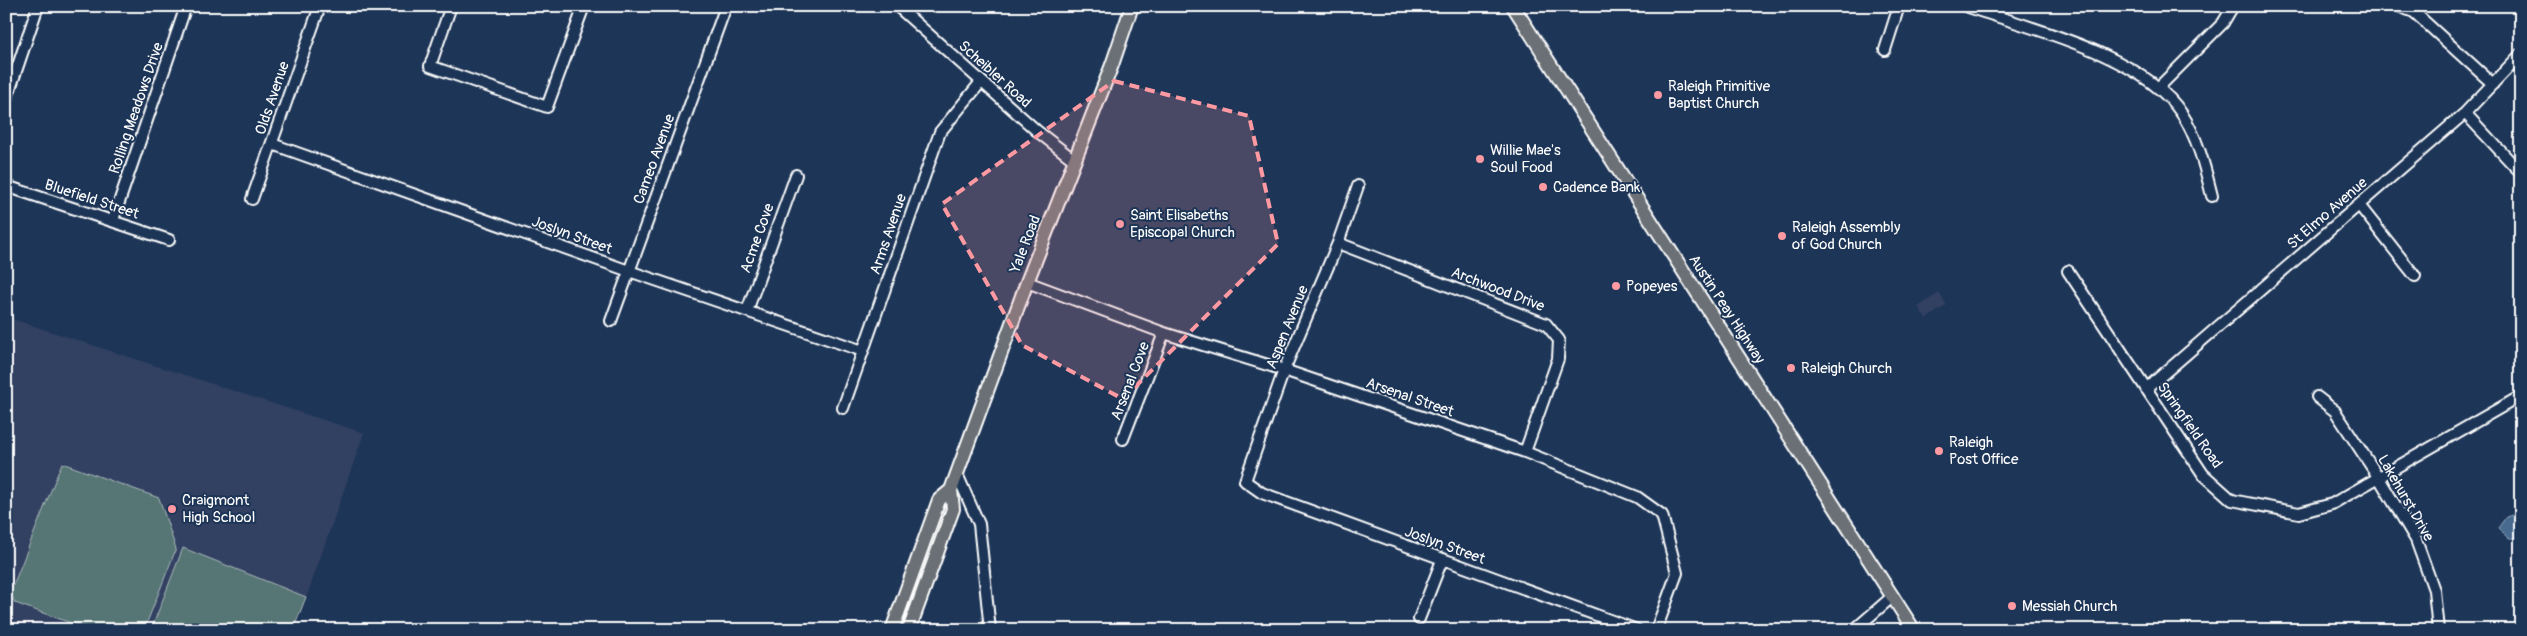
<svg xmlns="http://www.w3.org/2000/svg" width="2527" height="636" font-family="Pangolin,sans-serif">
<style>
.built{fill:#314162}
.green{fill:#577574;stroke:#abbaba}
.water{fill:#476a8e;stroke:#91a6bb}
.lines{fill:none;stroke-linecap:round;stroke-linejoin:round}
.minor-casing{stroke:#fff;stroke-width:14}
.major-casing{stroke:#fff;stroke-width:16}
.minor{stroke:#1d3557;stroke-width:10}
.major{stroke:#6a7074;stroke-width:12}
.marked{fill:#ff9aa2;fill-opacity:0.2;stroke:#ff9aa2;stroke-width:4;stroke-dasharray:10 6;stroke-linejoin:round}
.poi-dot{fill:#ff9aa2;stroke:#1d3557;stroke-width:2}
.labels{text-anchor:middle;stroke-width:4;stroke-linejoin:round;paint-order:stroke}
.street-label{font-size:15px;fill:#fff;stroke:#1d3557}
.poi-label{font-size:15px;fill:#fff;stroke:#1d3557;text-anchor:start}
</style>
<rect width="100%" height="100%" fill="#1d3557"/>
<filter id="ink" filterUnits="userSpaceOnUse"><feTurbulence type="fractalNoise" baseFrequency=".02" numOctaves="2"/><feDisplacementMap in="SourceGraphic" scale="10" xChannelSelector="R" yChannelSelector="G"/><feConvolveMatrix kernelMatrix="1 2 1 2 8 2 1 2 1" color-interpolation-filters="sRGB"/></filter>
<g filter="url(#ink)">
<!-- built -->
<path class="built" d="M 1939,293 L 1947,305 L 1926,319 L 1918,307 Z
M 6,317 L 364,433 L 295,630 L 6,630 Z"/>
<!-- green -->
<path class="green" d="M 62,463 L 159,498 L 176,549 L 144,630 L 104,630 L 71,623 L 15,603 L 10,593 Z
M 183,548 L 306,597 L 293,630 L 151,630 Z"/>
<!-- water -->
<path class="water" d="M 2521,512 L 2521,536 L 2509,539 L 2498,528 L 2506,517 Z"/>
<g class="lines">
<defs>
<path id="minor" d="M 451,6 L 430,66 L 547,107 L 584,6
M 897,6 L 1037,131 L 1074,160
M 1965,6 C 2029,28 2144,55 2182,114 C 2198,138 2205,168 2212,196
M 2398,6 L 2414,12 L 2493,84
M 1885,50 L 1899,6
M 2159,87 L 2223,23 L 2233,6
M 6,101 L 38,6
M 2465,113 L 2521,173
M 272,144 L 629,271 L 863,351
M 6,186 L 169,240
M 1358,186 L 1338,243 L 1284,370 L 1245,481 L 1262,493 L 1637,630
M 252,199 L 320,6
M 2359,205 L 2415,276
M 113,220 L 186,6
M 1338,243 L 1546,324 L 1559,340 L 1558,359 L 1525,452
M 2068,271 L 2203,474 L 2232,500 L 2299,513 L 2332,504 L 2521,396
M 1027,282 L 1164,333 L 1284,370 L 1525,452 L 1637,497 L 1662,515 L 1677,573 L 1656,630
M 747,311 L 796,175
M 611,321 L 726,6
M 2146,389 L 2465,113 L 2521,54
M 2317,397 L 2335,411 L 2379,478 L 2416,540 L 2434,590 L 2438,630
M 843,408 L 940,132 L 981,82
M 1123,439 L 1164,333
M 957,474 L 979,524 L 990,630
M 1419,619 L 1442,560
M 1854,630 L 1893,596"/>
<path id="major" d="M 1513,6 L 1914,630
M 892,630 L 939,500 L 951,490
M 909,630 L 953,509 L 951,490 L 1027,282 L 1112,65 L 1132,6"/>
</defs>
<!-- minor casing -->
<use href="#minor" class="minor-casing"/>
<!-- major casing -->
<use href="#major" class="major-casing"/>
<!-- minor -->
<use href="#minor" class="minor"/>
<!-- major -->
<use href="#major" class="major"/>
</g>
</g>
<!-- marked area -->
<path class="marked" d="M 1114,81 L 1249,116 L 1278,244 L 1123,399 L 1022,345 L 942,204 Z"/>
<!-- markers -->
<g class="poi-dot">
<circle cx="1658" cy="95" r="5"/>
<circle cx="1480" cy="159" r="5"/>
<circle cx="1543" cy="187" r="5"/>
<circle cx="1120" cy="224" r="5"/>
<circle cx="1782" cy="236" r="5"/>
<circle cx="1616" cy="286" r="5"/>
<circle cx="1791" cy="368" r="5"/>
<circle cx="1939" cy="451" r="5"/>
<circle cx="172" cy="509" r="5"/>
<circle cx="2012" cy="606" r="5"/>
</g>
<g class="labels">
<!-- street labels -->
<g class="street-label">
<text transform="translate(995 74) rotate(42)" y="5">Scheibler Road</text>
<text transform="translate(272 98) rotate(-71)" y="5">Olds Avenue</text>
<text transform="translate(136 108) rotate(-71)" y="5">Rolling Meadows Drive</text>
<text transform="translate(654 159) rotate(-70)" y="5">Cameo Avenue</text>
<text transform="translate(92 199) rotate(18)" y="5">Bluefield Street</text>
<text transform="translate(2327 213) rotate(-41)" y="5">St Elmo Avenue</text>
<text transform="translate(888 234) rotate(-71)" y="5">Arms Avenue</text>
<text transform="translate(572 235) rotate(20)" y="5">Joslyn Street</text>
<text transform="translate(757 238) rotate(-70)" y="5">Acme Cove</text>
<text transform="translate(1025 244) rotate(-69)" y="5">Yale Road</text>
<text transform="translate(1498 289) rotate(21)" y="5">Archwood Drive</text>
<text transform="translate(1727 309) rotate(57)" y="5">Austin Peay Highway</text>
<text transform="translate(1287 327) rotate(-68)" y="5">Aspen Avenue</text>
<text transform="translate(1130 381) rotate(-69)" y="5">Arsenal Cove</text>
<text transform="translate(1410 397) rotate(19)" y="5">Arsenal Street</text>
<text transform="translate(2190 425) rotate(55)" y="5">Springfield Road</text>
<text transform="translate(2406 498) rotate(60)" y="5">Lakehurst Drive</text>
<text transform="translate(1445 545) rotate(20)" y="5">Joslyn Street</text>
</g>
<!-- poi labels -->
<g class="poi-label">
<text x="1668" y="91">Raleigh Primitive<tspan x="1668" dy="17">Baptist Church</tspan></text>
<text x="1490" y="155">Willie Mae's<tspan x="1490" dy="17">Soul Food</tspan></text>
<text x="1553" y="192">Cadence Bank</text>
<text x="1130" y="220">Saint Elisabeths<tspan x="1130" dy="17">Episcopal Church</tspan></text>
<text x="1792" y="232">Raleigh Assembly<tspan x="1792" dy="17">of God Church</tspan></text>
<text x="1626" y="291">Popeyes</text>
<text x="1801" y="373">Raleigh Church</text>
<text x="1949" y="447">Raleigh<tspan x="1949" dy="17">Post Office</tspan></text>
<text x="182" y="505">Craigmont<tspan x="182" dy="17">High School</tspan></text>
<text x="2022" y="611">Messiah Church</text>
</g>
</g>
<!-- margin -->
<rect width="2527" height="636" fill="none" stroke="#1d3557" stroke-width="25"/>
<rect x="12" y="12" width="2502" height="611" fill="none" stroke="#fff" stroke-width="2" filter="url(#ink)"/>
</svg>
